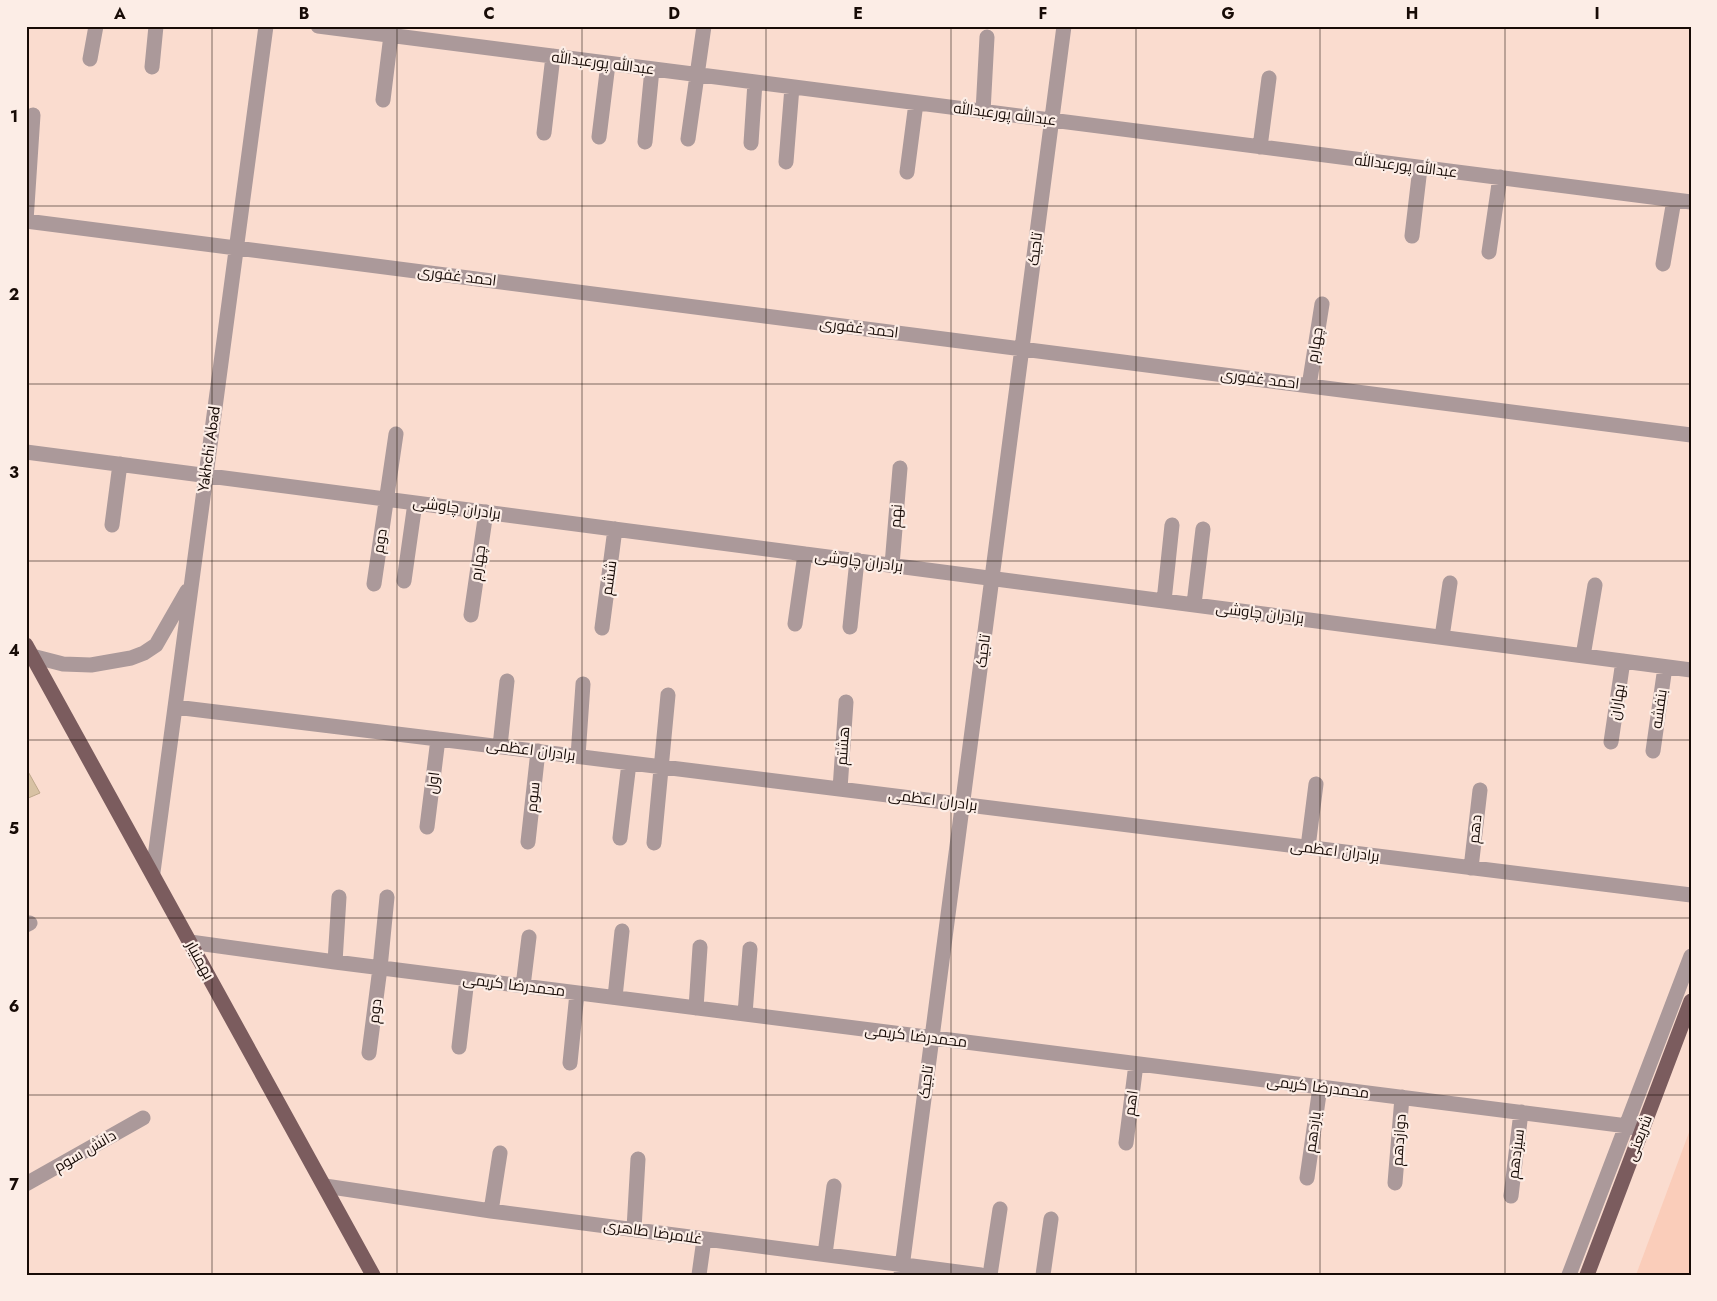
<svg xmlns="http://www.w3.org/2000/svg" width="1717" height="1301" font-family="Jost,Cairo,sans-serif">
<style>
.built{fill:#facdba}
.building{fill:#d8c2a4;stroke:#bea88b}
.lines{fill:none;stroke-linecap:round;stroke-linejoin:round}
.minor{stroke:#ab999a;stroke-width:15}
.major{stroke:#7b5c5e;stroke-width:15}
.grid{fill:none;stroke:#170b06;stroke-width:1;stroke-opacity:0.55}
.labels{text-anchor:middle;stroke-width:4.5;stroke-linejoin:round;paint-order:stroke}
.street-label{font-size:15px;fill:#170b06;stroke:#fcede6}
.neatline{fill:none;stroke:#170b06;stroke-width:2}
.grid-label{font-size:16px;text-anchor:middle;font-weight:bold;fill:#170b06}
</style>
<rect width="100%" height="100%" fill="#fadccf"/>
<!-- built -->
<path class="built" d="M 1691,1127 L 1691,1275 L 1636,1275 Z"/>
<!-- building -->
<path class="building" d="M 26,768 L 40,793 L 26,799 Z"/>
<g class="lines">
<!-- minor -->
<path class="minor" d="M 318,26 L 1691,202
M 90,59 L 96,26
M 152,67 L 156,26
M 383,100 L 392,27
M 983,112 L 987,37
M 544,133 L 553,56
M 599,137 L 608,64
M 688,139 L 704,26
M 645,142 L 652,69
M 751,143 L 755,82
M 1260,147 L 1269,78
M 786,162 L 792,87
M 907,172 L 916,103
M 26,221 L 1691,435
M 26,221 L 33,115
M 1412,236 L 1420,168
M 1489,252 L 1500,177
M 1663,264 L 1674,200
M 1309,386 L 1322,304
M 26,452 L 1691,670
M 112,525 L 120,464
M 892,565 L 900,468
M 404,581 L 415,503
M 374,584 L 396,434
M 1164,601 L 1172,525
M 1194,604 L 1203,529
M 471,615 L 486,512
M 795,624 L 805,554
M 850,627 L 857,560
M 602,628 L 615,529
M 1442,637 L 1450,583
M 32,656 L 63,664 L 91,665 L 131,658 L 144,653 L 156,645 L 187,591
M 1583,656 L 1595,585
M 175,707 L 438,739 L 1691,895
M 1611,742 L 1623,661
M 500,746 L 507,681
M 1653,751 L 1665,667
M 578,756 L 583,684
M 840,789 L 846,702
M 427,827 L 438,739
M 620,838 L 629,763
M 528,842 L 538,751
M 654,843 L 668,695
M 1308,847 L 1316,784
M 1471,868 L 1480,790
M 153,872 L 266,26
M 26,925 L 30,923
M 190,942 L 335,962 L 1643,1128
M 335,962 L 339,897
M 523,986 L 529,937
M 615,997 L 622,931
M 696,1008 L 700,947
M 745,1014 L 750,949
M 459,1047 L 467,979
M 369,1053 L 380,968 L 387,897
M 570,1063 L 577,993
M 1126,1143 L 1136,1064
M 1307,1178 L 1320,1087
M 1395,1183 L 1402,1097
M 26,1184 L 143,1118
M 325,1186 L 491,1211 L 981,1275
M 1511,1196 L 1521,1112
M 491,1211 L 500,1153
M 634,1229 L 638,1159
M 825,1254 L 834,1186
M 699,1275 L 704,1239
M 901,1275 L 1064,26
M 990,1275 L 1000,1209
M 1043,1275 L 1051,1219
M 1569,1275 L 1691,956"/>
<!-- major -->
<path class="major" d="M 26,645 L 373,1275
M 1587,1275 L 1691,1001"/>
</g>
<!-- grid -->
<path class="grid" d="M 212,26 L 212,1275M 397,26 L 397,1275M 582,26 L 582,1275M 766,26 L 766,1275M 951,26 L 951,1275M 1136,26 L 1136,1275M 1320,26 L 1320,1275M 1505,26 L 1505,1275M 26,206 L 1691,206M 26,384 L 1691,384M 26,561 L 1691,561M 26,740 L 1691,740M 26,918 L 1691,918M 26,1095 L 1691,1095"/>
<g class="labels">
<!-- street labels -->
<g class="street-label">
<text transform="translate(603 63) rotate(7)" y="5">عبدالله پورعبدالله</text>
<text transform="translate(1005 114) rotate(7)" y="5">عبدالله پورعبدالله</text>
<text transform="translate(1406 166) rotate(7)" y="5">عبدالله پورعبدالله</text>
<text transform="translate(1035 249) rotate(-83)" y="5">تاجیک</text>
<text transform="translate(457 276) rotate(7)" y="5">احمد غفوری</text>
<text transform="translate(859 328) rotate(7)" y="5">احمد غفوری</text>
<text transform="translate(1315 345) rotate(-81)" y="5">چهارم</text>
<text transform="translate(1260 379) rotate(7)" y="5">احمد غفوری</text>
<text transform="translate(209 449) rotate(-82)" y="5">Yakhchi Abad</text>
<text transform="translate(457 508) rotate(8)" y="5">برادران چاوشی</text>
<text transform="translate(896 516) rotate(-86)" y="5">نهم</text>
<text transform="translate(380 541) rotate(-81)" y="5">دوم</text>
<text transform="translate(859 561) rotate(7)" y="5">برادران چاوشی</text>
<text transform="translate(478 563) rotate(-82)" y="5">چهارم</text>
<text transform="translate(609 578) rotate(-82)" y="5">ششم</text>
<text transform="translate(1260 613) rotate(7)" y="5">برادران چاوشی</text>
<text transform="translate(983 651) rotate(-83)" y="5">تاجیک</text>
<text transform="translate(1617 702) rotate(-81)" y="5">بهاران</text>
<text transform="translate(1659 709) rotate(-82)" y="5">بنفشه</text>
<text transform="translate(843 746) rotate(-86)" y="5">هشتم</text>
<text transform="translate(531 750) rotate(7)" y="5">برادران اعظمی</text>
<text transform="translate(433 783) rotate(-83)" y="5">اول</text>
<text transform="translate(533 797) rotate(-84)" y="5">سوم</text>
<text transform="translate(933 800) rotate(7)" y="5">برادران اعظمی</text>
<text transform="translate(1475 829) rotate(-84)" y="5">دهم</text>
<text transform="translate(1335 851) rotate(7)" y="5">برادران اعظمی</text>
<text transform="translate(200 960) rotate(61)" y="5">بهمنیار</text>
<text transform="translate(514 985) rotate(7)" y="5">محمدرضا کریمی</text>
<text transform="translate(375 1011) rotate(-83)" y="5">دوم</text>
<text transform="translate(916 1036) rotate(7)" y="5">محمدرضا کریمی</text>
<text transform="translate(926 1082) rotate(-83)" y="5">تاجیک</text>
<text transform="translate(1318 1087) rotate(7)" y="5">محمدرضا کریمی</text>
<text transform="translate(1131 1103) rotate(-82)" y="5">اهم</text>
<text transform="translate(1313 1132) rotate(-82)" y="5">یازدهم</text>
<text transform="translate(1639 1138) rotate(-69)" y="5">شریعتی</text>
<text transform="translate(1399 1140) rotate(-86)" y="5">دوازدهم</text>
<text transform="translate(85 1151) rotate(-30)" y="5">دانش سوم</text>
<text transform="translate(1516 1154) rotate(-83)" y="5">سیزدهم</text>
<text transform="translate(653 1232) rotate(8)" y="5">غلامرضا طاهری</text>
</g>
</g>
<!-- border -->
<rect width="1717" height="1301" fill="none" stroke="#fcede6" stroke-width="55"/>
<rect x="28" y="28" width="1662" height="1246" class="neatline"/>
<g class="grid-label">
<text x="120" y="19">A</text>
<text x="304" y="19">B</text>
<text x="489" y="19">C</text>
<text x="674" y="19">D</text>
<text x="858" y="19">E</text>
<text x="1043" y="19">F</text>
<text x="1228" y="19">G</text>
<text x="1412" y="19">H</text>
<text x="1597" y="19">I</text>
<text x="14" y="122">1</text>
<text x="14" y="300">2</text>
<text x="14" y="478">3</text>
<text x="14" y="656">4</text>
<text x="14" y="834">5</text>
<text x="14" y="1012">6</text>
<text x="14" y="1190">7</text>
</g>
</svg>
